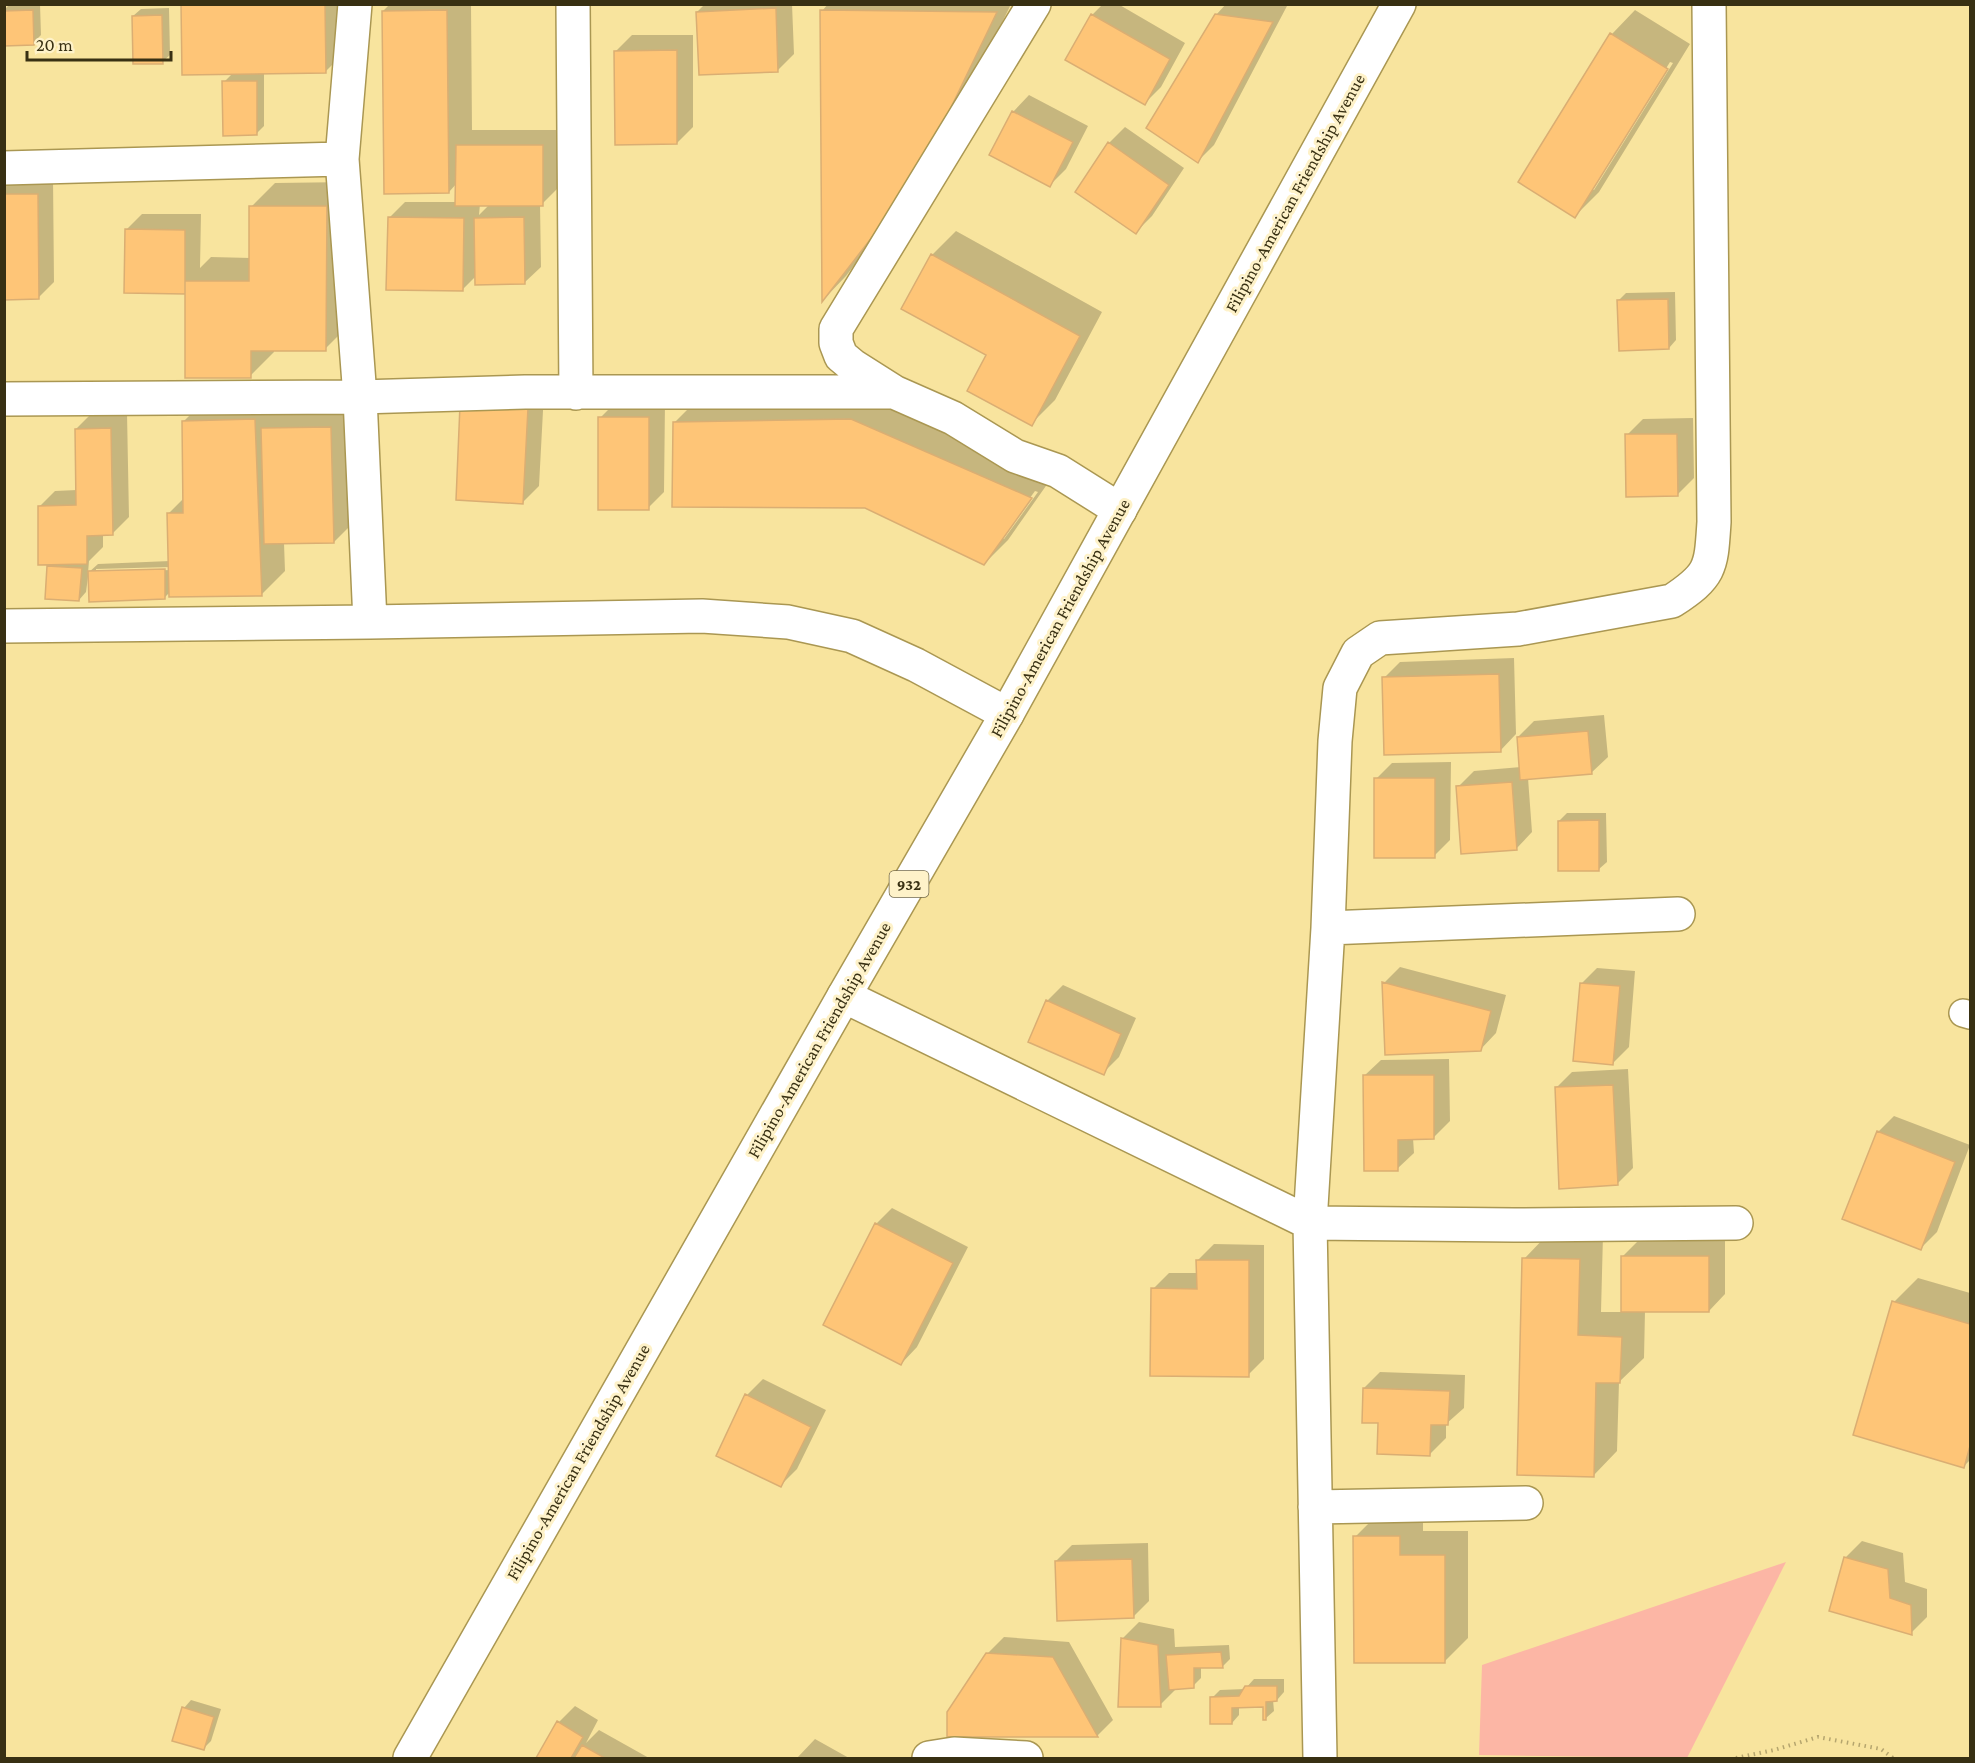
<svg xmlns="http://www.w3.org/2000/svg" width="1975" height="1763" font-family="'Crimson Pro',serif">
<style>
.green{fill:#fcb6a5}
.shadow{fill:#0003;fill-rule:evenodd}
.building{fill:#fec577;stroke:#daae73;stroke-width:1.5}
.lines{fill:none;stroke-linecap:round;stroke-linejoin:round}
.service-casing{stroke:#aa9752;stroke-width:30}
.minor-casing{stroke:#aa9752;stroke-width:36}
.primary-casing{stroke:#aa9752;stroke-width:36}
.path{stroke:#b5a56e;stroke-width:4;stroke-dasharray:1.5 4.5;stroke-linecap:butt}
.service{stroke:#fff;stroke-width:27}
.minor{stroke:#fff;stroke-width:33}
.primary{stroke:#fff;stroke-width:33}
.labels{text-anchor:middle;stroke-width:6;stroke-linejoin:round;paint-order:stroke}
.shield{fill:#fef2c9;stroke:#736a4a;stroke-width:1.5}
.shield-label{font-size:16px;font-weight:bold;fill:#383013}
.street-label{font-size:18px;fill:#383013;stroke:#fef2c9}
</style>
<rect width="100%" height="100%" fill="#f8e49e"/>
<!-- green -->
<path class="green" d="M 1786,1562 L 1687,1758 L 1479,1755 L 1482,1665 Z"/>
<!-- shadow -->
<path class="shadow" d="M 10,4 L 40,4 L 41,35 L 33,43 L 5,44 L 4,10 Z
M 183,4 L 349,4 L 349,48 L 325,72 L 264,72 L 264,126 L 256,134 L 224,82 L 233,73 Z
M 390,4 L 471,4 L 472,130 L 558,130 L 558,188 L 542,204 L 540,204 L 541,267 L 524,283 L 476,276 L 462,290 L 389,218 L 405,202 L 457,202 L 457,183 L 449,192 L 383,11 ZM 480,204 L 490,204 L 479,215 Z
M 705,4 L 792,4 L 794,54 L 778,70 L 697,12 Z
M 828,4 L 1011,4 L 939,154 L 846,276 L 824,299 L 822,11 Z
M 1103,4 L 1118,4 L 1185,43 L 1161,87 L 1145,103 L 1092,15 Z
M 1226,4 L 1287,6 L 1214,145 L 1198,161 L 1216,15 Z
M 169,8 L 170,55 L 162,62 L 133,16 L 141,9 Z
M 1635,10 L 1690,44 L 1599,192 L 1575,216 L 1612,34 ZM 1670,62 L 1673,63 L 1594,190 L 1591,190 Z
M 632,35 L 693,35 L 693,127 L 677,143 L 616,51 Z
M 1029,95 L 1088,126 L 1066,169 L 1050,185 L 991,154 L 1013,112 Z
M 1125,127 L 1184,168 L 1152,216 L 1136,232 L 1109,143 Z
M 53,178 L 54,282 L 38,298 L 4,298 L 4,179 Z
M 350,182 L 349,325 L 325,349 L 274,349 L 274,352 L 250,376 L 187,289 L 126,230 L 142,214 L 201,214 L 200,268 L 211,257 L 251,258 L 251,207 L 275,183 Z
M 956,231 L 1102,312 L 1055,400 L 1031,424 L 988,355 L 932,255 Z
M 1675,292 L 1676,340 L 1669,348 L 1618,301 L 1626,293 Z
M 478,390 L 544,392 L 539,486 L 523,502 Z
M 875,396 L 1055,473 L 1008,540 L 984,564 L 865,507 L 675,422 L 699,398 ZM 1035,491 L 1038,492 L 1004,539 L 1000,539 Z
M 208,397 L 347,411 L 350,526 L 334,542 L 284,543 L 285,571 L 261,595 L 171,591 L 165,597 L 88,577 L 86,592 L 79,600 L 49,567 L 52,563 L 39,507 L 55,491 L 77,490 L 76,429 L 92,413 L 127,413 L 129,517 L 112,534 L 103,534 L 103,547 L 89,561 L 88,573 L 98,564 L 170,561 L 168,514 L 184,498 L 184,421 ZM 172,567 L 172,570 L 96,572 L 96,569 Z
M 616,402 L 665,402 L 664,492 L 648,508 L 600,418 Z
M 1693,418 L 1694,478 L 1678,494 L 1627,435 L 1643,419 Z
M 1514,658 L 1516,734 L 1500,751 L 1384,678 L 1400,662 Z
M 1604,715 L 1608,757 L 1591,773 L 1528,778 L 1532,832 L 1516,849 L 1458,787 L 1474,771 L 1521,767 L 1518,737 L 1534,721 Z
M 1451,762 L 1450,840 L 1434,856 L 1376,779 L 1392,763 Z
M 1567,813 L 1606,813 L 1607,862 L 1599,869 L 1559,821 Z
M 1400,967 L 1506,995 L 1496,1033 L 1480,1050 L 1384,983 Z
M 1597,968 L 1635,971 L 1629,1047 L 1613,1063 L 1581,984 Z
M 1063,985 L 1136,1018 L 1119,1057 L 1103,1073 L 1047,1001 Z
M 1449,1059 L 1450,1121 L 1434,1137 L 1413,1138 L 1414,1153 L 1397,1169 L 1364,1076 L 1381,1060 Z
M 1628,1069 L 1633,1168 L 1617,1184 L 1556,1088 L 1572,1072 Z
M 1894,1116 L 1970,1145 L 1937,1232 L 1921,1248 L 1878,1132 Z
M 892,1208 L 968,1247 L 917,1347 L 901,1364 L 876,1224 Z
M 1548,1234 L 1603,1235 L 1601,1312 L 1622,1312 L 1622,1257 L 1638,1241 L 1725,1241 L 1725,1294 L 1709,1311 L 1645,1311 L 1644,1358 L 1619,1382 L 1617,1451 L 1593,1476 L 1524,1259 Z
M 1214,1244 L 1264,1245 L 1264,1359 L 1248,1375 L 1153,1289 L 1169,1273 L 1198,1273 L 1198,1260 Z
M 1918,1278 L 1970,1293 L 1970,1460 L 1964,1466 L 1894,1302 Z
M 1380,1372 L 1465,1375 L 1464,1408 L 1446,1424 L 1446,1438 L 1430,1454 L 1379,1422 L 1364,1388 Z
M 763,1379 L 826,1410 L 797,1469 L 781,1485 L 747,1395 Z
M 1423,1512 L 1423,1531 L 1468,1531 L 1468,1638 L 1444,1662 L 1355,1537 L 1379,1513 Z
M 1862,1541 L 1903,1553 L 1905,1582 L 1927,1589 L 1927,1617 L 1911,1633 L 1831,1610 L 1846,1557 Z
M 1148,1543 L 1149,1601 L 1133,1617 L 1056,1561 L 1072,1545 Z
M 1139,1622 L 1174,1629 L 1175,1647 L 1229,1645 L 1230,1659 L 1223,1666 L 1201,1667 L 1201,1678 L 1193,1686 L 1176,1689 L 1160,1705 L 1123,1638 Z
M 1004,1637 L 1069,1642 L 1113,1720 L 1097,1736 L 987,1654 Z
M 1254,1679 L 1284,1679 L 1284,1692 L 1277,1700 L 1273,1700 L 1274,1711 L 1266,1718 L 1265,1706 L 1239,1706 L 1239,1715 L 1232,1723 L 1212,1698 L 1220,1690 L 1245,1689 Z
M 191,1700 L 221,1709 L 211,1741 L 203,1749 L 184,1708 Z
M 575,1706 L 598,1720 L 586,1743 L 599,1730 L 649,1758 L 538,1758 L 559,1722 Z
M 815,1739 L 849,1758 L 797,1758 Z"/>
<!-- building -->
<path class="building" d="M 181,4 L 325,4 L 326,73 L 182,75 Z
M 776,8 L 778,72 L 699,75 L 696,12 Z
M 33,10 L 34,45 L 4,46 L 4,11 Z
M 447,10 L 449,193 L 384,194 L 382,11 Z
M 820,10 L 997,12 L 916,180 L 822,302 Z
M 1091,14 L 1170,59 L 1145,105 L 1065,60 Z
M 1215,14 L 1273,22 L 1198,163 L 1146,128 Z
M 162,15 L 163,64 L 133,64 L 132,16 Z
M 1610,33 L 1668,69 L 1575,218 L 1518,182 Z
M 677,50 L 677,144 L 615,145 L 614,51 Z
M 222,81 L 257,81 L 257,135 L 223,136 Z
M 1012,111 L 1073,142 L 1050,187 L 989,155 Z
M 1108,142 L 1169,185 L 1136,234 L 1075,192 Z
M 456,145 L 543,145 L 543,206 L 455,206 Z
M 4,194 L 38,194 L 39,299 L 4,300 Z
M 249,206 L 327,206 L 326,351 L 251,351 L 251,378 L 185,378 L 185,281 L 249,281 Z
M 388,217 L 464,218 L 463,291 L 386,290 Z
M 524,217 L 525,284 L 475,285 L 474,218 Z
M 125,229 L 185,230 L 185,294 L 124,293 Z
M 931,254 L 1080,336 L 1032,426 L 967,391 L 986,355 L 901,309 Z
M 1668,299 L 1669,349 L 1619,351 L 1617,300 Z
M 460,405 L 528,408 L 523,504 L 456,500 Z
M 598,417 L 649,417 L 649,510 L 598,510 Z
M 255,419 L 262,596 L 169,597 L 167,513 L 183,513 L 182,421 Z
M 851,419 L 1032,498 L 984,565 L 865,508 L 672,507 L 673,422 Z
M 331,427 L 334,543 L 264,544 L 261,428 Z
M 111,428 L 113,535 L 87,536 L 87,564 L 38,565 L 38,506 L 76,505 L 75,429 Z
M 1625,434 L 1677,434 L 1678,496 L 1626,497 Z
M 47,566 L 82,568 L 79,601 L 45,599 Z
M 165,569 L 165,599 L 89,602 L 88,571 Z
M 1499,674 L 1501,752 L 1384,755 L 1382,677 Z
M 1588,731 L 1592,774 L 1520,780 L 1517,737 Z
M 1374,778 L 1435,778 L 1435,858 L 1374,858 Z
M 1512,782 L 1517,850 L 1461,854 L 1456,786 Z
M 1599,820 L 1599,871 L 1558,871 L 1558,821 Z
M 1382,982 L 1491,1011 L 1481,1051 L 1385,1055 Z
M 1580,983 L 1620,986 L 1613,1065 L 1573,1061 Z
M 1046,1000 L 1121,1034 L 1104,1075 L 1028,1042 Z
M 1363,1075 L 1434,1075 L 1434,1139 L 1398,1140 L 1398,1171 L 1364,1171 Z
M 1613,1085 L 1618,1185 L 1559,1189 L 1555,1087 Z
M 1877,1131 L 1955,1162 L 1921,1250 L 1842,1219 Z
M 875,1223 L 953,1263 L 901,1365 L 823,1325 Z
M 1621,1256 L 1709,1256 L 1709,1312 L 1621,1312 Z
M 1522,1258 L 1580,1259 L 1578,1335 L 1622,1337 L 1620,1383 L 1596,1383 L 1594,1477 L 1517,1475 Z
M 1196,1260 L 1249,1260 L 1249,1377 L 1150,1376 L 1151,1288 L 1197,1289 Z
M 1892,1301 L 1970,1324 L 1970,1446 L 1964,1468 L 1853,1435 Z
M 1363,1388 L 1450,1391 L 1448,1425 L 1431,1425 L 1430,1456 L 1377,1454 L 1378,1423 L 1362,1423 Z
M 745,1394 L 811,1427 L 781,1487 L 716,1456 Z
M 1353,1536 L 1400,1536 L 1400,1555 L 1445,1555 L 1445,1663 L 1354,1663 Z
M 1844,1557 L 1888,1569 L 1890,1598 L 1911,1605 L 1912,1635 L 1829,1611 Z
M 1132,1559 L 1134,1618 L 1057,1621 L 1055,1561 Z
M 1121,1638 L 1158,1645 L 1161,1707 L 1118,1707 Z
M 1221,1652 L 1223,1668 L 1194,1668 L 1194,1688 L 1169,1690 L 1166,1655 Z
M 986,1653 L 1053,1657 L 1098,1737 L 947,1737 L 947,1712 Z
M 1245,1686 L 1277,1686 L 1277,1701 L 1266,1702 L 1266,1720 L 1263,1720 L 1263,1707 L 1232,1708 L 1232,1724 L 1210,1724 L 1210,1697 L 1239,1696 Z
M 182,1707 L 214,1717 L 204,1750 L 172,1741 Z
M 557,1721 L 583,1737 L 571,1758 L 536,1758 Z
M 582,1745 L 605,1758 L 574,1758 Z"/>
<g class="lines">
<defs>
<path id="service" d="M 1963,1013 L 1970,1015"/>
<path id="minor" d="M 355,4 L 342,159 L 360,397 L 370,622
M 573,4 L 576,393
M 1034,4 L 836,329 L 836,343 L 841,356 L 853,366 L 894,392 L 953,418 L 1015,456 L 1058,471 L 1120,510
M 4,168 L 342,159
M 4,399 L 360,397 L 525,392 L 894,392
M 4,626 L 370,622 L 702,616 L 788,622 L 852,636 L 916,665 L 1007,714
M 1678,914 L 1328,928 L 1335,741 L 1340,688 L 1358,653 L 1380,638 L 1518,629 L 1672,601 C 1712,575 1711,567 1714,522 L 1709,4
M 844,996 L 1310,1223 L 1514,1225 L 1736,1223
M 1315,1507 L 1526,1503
M 929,1758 L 954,1754 L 1026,1758
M 1320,1758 L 1310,1223 L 1328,928"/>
<path id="primary" d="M 410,1758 L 844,996 L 1007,714 L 1399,4"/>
</defs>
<!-- service casing -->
<use href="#service" class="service-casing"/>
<!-- minor casing -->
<use href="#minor" class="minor-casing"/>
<!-- primary casing -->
<use href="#primary" class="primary-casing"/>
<!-- path -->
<path class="path" d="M 1736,1758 L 1774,1750 L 1818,1737 L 1881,1749 L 1893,1758"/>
<!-- service -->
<use href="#service" class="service"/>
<!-- minor -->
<use href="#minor" class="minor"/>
<!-- primary -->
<use href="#primary" class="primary"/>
</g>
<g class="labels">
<!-- shield labels -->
<rect class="shield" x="889.5" y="871" width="39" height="26" rx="4.5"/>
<g class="shield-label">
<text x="909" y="890">932</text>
</g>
<!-- street labels -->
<g class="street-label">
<text transform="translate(1295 193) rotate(-61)" y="6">Filipino-American Friendship Avenue</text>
<text transform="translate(1060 618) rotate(-61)" y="6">Filipino-American Friendship Avenue</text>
<text transform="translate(819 1040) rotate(-60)" y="6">Filipino-American Friendship Avenue</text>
<text transform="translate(578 1462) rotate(-60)" y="6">Filipino-American Friendship Avenue</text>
</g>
</g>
<!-- border -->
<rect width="1975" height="1763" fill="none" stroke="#383013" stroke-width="12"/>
<!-- scale -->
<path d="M27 51v9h144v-9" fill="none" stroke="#383013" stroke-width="3"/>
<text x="36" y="51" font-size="18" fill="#383013" stroke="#fef2c9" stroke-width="4.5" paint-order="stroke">20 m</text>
</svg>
